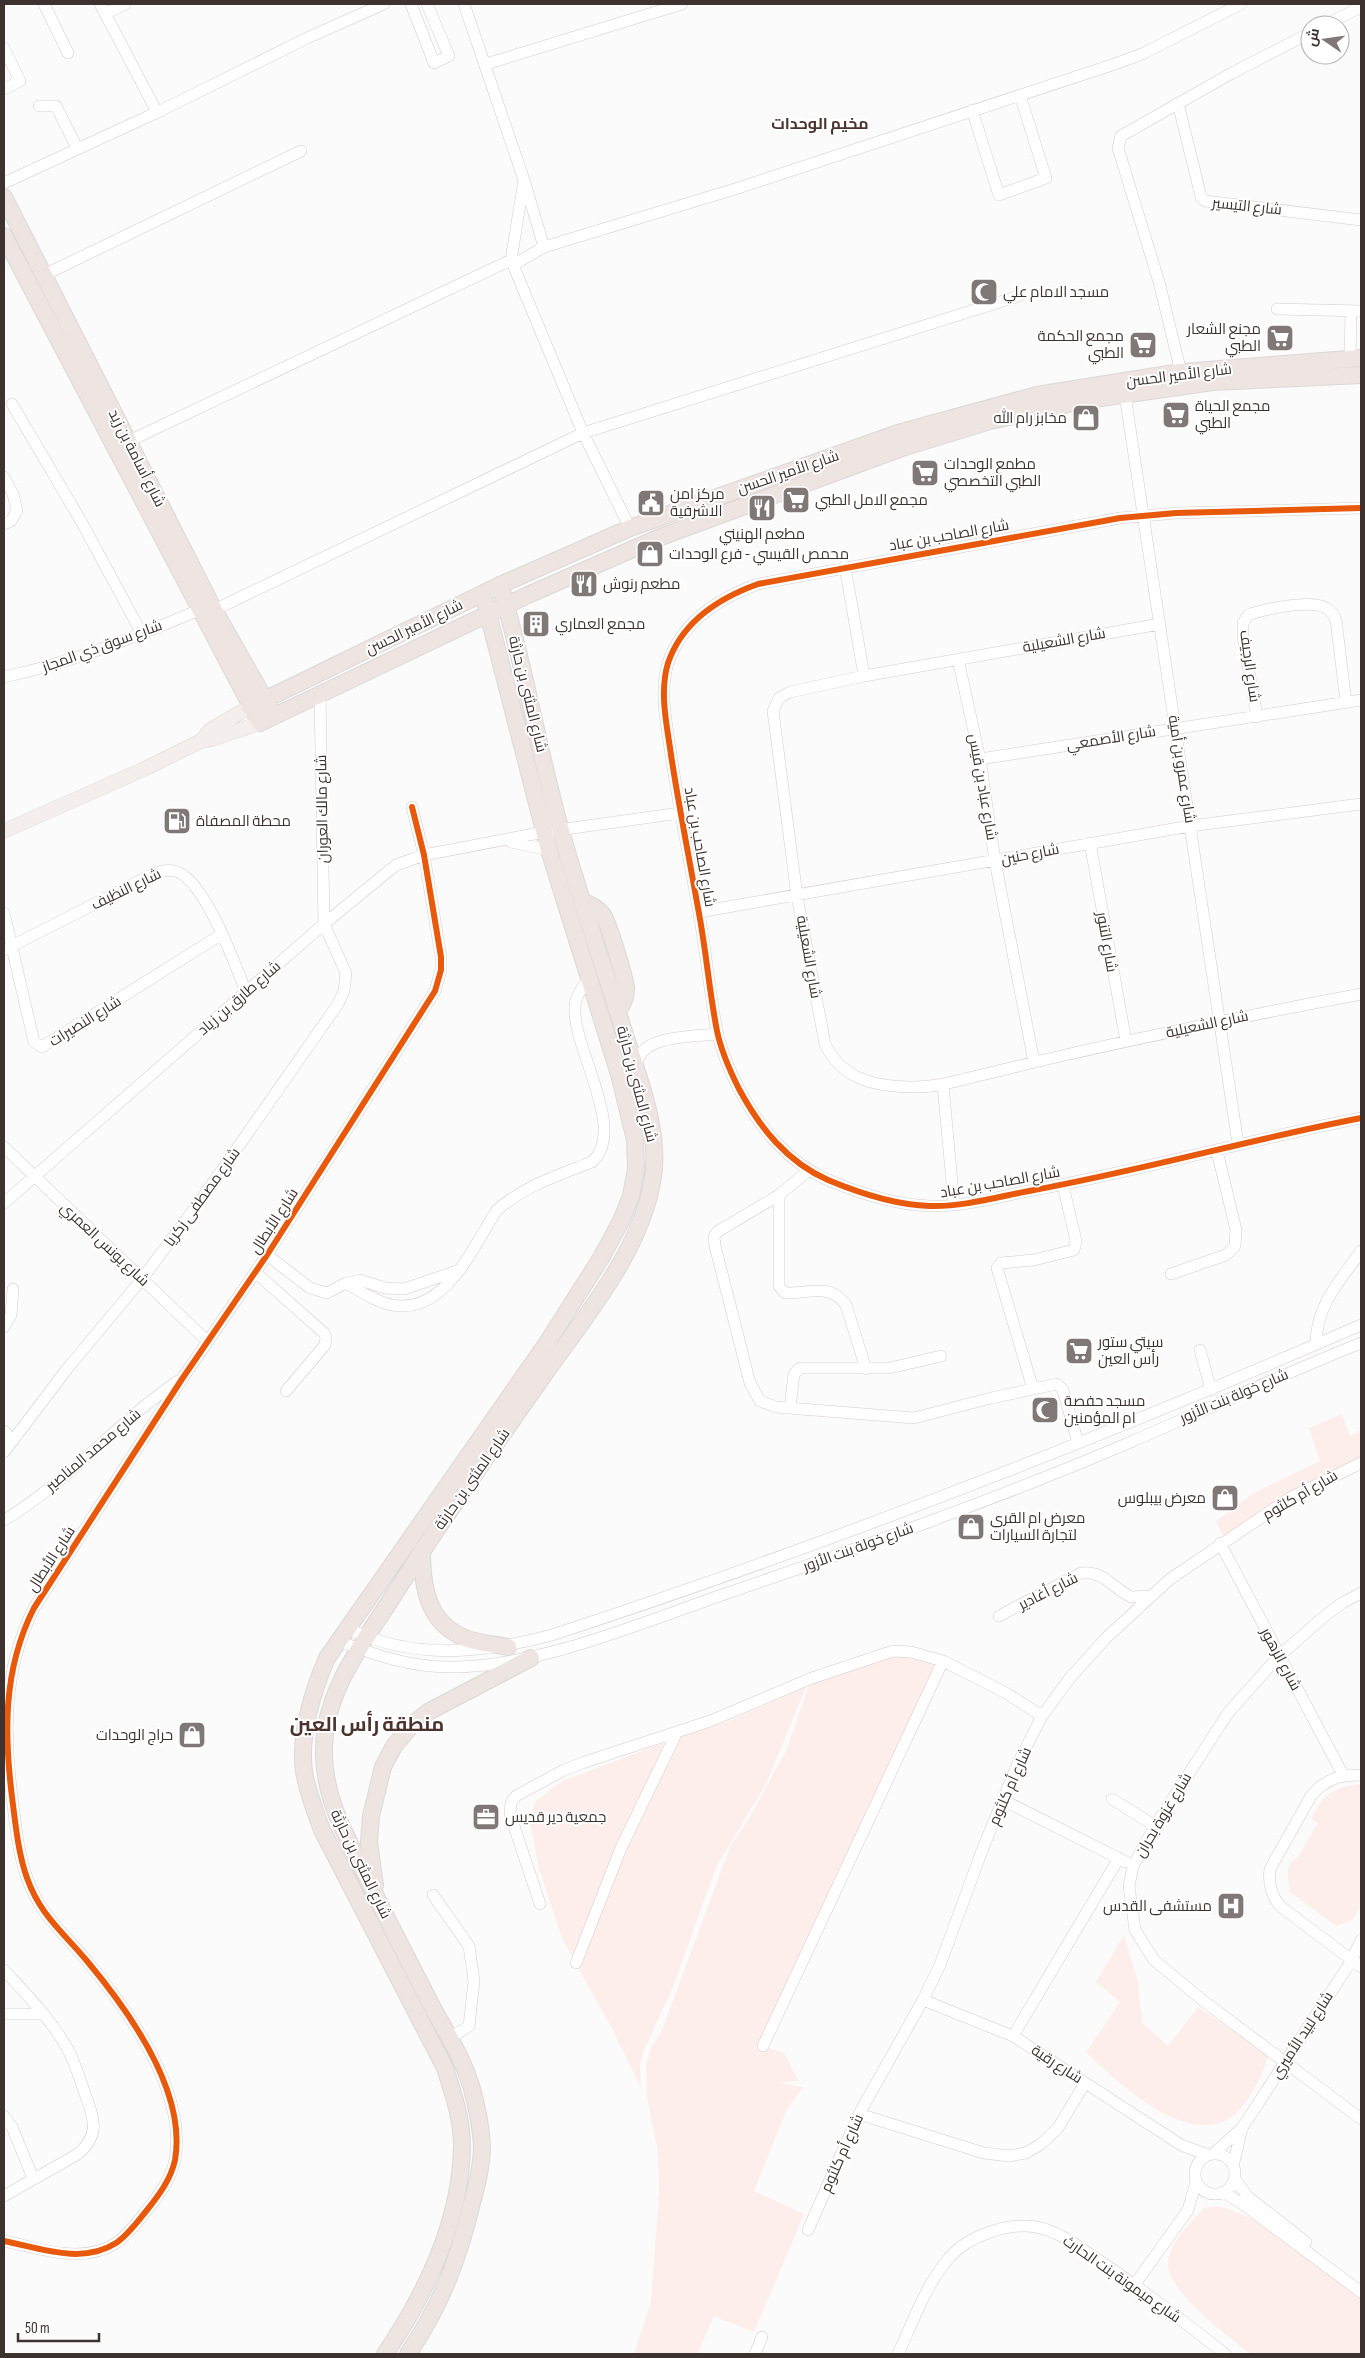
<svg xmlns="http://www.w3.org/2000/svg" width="1365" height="2358" font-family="'Sofia Sans Condensed',Cairo,sans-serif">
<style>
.green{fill:#fdeeeb}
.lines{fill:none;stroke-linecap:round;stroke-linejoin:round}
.minor-casing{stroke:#d3cdcc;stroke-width:12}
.major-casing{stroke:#dbd8d8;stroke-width:15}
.highway-casing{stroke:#dbd8d8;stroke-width:18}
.minor{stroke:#fefefe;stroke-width:11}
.major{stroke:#f4eeed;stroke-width:14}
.highway{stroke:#eee4e2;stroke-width:16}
.cycleway-casing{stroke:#fff;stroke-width:9}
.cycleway{stroke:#e8590c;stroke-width:6}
.labels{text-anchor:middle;stroke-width:4;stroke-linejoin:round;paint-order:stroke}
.street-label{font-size:15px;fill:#3e3230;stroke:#fff}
.poi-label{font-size:15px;fill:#3e3230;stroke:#fff;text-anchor:start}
.neighbourhood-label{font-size:16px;font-weight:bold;fill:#4b332e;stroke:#fff}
.district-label{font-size:20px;font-weight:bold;fill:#4b332e;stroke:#fff}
</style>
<rect width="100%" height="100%" fill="#fbfbfb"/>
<!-- green -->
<path class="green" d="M 1342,1414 L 1350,1436 L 1361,1430 L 1361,1458 L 1223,1536 L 1216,1521 L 1254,1493 L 1320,1461 L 1309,1428 Z
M 907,1656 L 936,1665 L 763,2046 L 784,2053 L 798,2081 L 779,2083 L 803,2087 L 786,2111 L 754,2191 L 804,2214 L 754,2332 L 714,2316 L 697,2354 L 634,2354 L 651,2301 L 659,2191 L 657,2147 L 647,2098 L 646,2066 L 650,2050 L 662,2030 L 730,1847 L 751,1815 L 787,1749 L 810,1682 L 885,1658 Z
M 806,1687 L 766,1784 L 716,1867 L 673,1987 L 644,2050 L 640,2065 L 641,2088 L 611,2027 L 562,1938 L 539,1869 L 530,1822 L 535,1802 L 562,1781 L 674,1739 L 728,1721 Z
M 1358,1784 L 1361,1785 L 1361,1907 L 1352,1920 L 1336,1926 L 1290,1892 C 1288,1878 1284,1864 1298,1857 L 1318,1823 L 1311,1818 C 1325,1794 1329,1789 1358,1784 Z
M 1124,1935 L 1138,1982 L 1142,2023 L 1168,2046 L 1198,2007 L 1269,2055 C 1261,2076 1253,2098 1235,2114 C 1191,2152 1116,2082 1086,2052 L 1120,2002 L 1096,1982 Z
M 1217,2206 C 1268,2218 1319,2265 1361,2296 L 1361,2354 L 1251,2354 C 1230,2339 1164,2288 1168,2262 C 1171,2240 1190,2223 1204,2208 Z"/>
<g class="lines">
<defs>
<path id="minor" d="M 44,4 L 68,53
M 100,4 L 157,112
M 411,4 L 434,63 L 449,56 L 427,4
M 464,4 L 524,180 L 544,247
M 105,14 L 125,4
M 1325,25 L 1361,7
M 4,48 L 20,81 L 4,89
M 486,64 L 682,4
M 1178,103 L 1201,197 L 1205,201 L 1361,220
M 39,106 L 56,106 L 77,148
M 972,110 L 999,195 L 1046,178 L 1020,95
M 524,180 L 511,260 L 583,433 L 630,528
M 4,183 L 162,110 L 307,38 L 384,4
M 513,265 L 544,247 L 735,189 L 1112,65 L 1142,54 L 1241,4
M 44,275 L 301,151
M 1277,309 L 1361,311
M 1350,358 L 1351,311
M 1181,372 L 1159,282 L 1118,148 L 1121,136 L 1232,73 L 1310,33
M 1125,395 L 1238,1144
M 12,404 L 81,521 L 142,634
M 129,441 L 511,260
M 4,477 L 13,494 L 17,511 L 11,521 L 4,524
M 1361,508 L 1176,513 L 1120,518 L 758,584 C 719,598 682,622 668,663 C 659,693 667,725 671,755 C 679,807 689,857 698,908 C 706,949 709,990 717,1031 C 721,1050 730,1071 739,1089 C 760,1128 787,1162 828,1180 C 859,1193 896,1205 930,1206 C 964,1207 1001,1196 1034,1190 C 1144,1170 1252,1139 1361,1118
M 845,566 L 864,676
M 214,610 L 583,433 L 1019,296
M 1160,624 L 864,676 L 790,692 L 779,698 L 773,711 L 797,896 L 825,1044 C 842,1079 873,1086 910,1087 C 934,1088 957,1081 981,1075 C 1007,1069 1034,1062 1061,1056 C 1161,1033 1261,1013 1361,994
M 958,659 L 980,759 L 995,861 L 1034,1062
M 4,677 C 71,663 135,637 199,610
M 1257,717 L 1243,637 L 1243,623 L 1248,615 C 1264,609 1311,599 1326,608 C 1332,611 1334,615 1336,620 L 1346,702
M 980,759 L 1361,700
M 511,842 L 549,850
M 1090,843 L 1126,1041
M 699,912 L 1190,826 L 1361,804
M 4,913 L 34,1042 L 42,1047 L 222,934
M 4,950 L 155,873 C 163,871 170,869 178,872 C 206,884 235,964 246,992
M 637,1067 C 637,1034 693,1037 717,1034
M 943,1085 L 954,1204
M 4,1147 L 207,1341
M 809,1170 L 779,1195 L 717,1232 L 714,1237 L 715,1246 L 750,1383 L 760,1401 L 776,1407 L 914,1418 L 991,1398 L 1057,1384 L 1063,1390 L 1078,1443
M 779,1195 L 779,1286 L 785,1293 C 808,1294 830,1282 846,1305 L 866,1369
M 4,1203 L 324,924 L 396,865 L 424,855 L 544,832 L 680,813
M 267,1255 L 310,1288 L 327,1293 L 346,1283 L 360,1280 L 385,1288 L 404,1289 L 460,1270
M 255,1272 L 324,1333 L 326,1337 L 325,1345 L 286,1391
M 1171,1274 L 1226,1255 L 1235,1246 L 1236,1230 L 1217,1151
M 346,1283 C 360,1291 376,1302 392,1305 C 446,1315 473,1246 497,1210 C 524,1186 559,1175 592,1162 C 628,1130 572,1048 575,1007 C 575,997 582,988 588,980
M 4,1327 L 11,1315 L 13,1289
M 1316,1344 C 1316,1305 1340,1281 1361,1251
M 1200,1350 L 1211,1390
M 1033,1389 L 997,1268 L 1001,1263 L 1034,1260 L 1074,1250 L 1076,1241 L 1063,1185
M 790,1408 L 794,1374 L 800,1368 L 890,1368 L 941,1356
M 4,1431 L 13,1441
M 4,1452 L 67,1369 L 142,1279 L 203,1197 L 338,1004 L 344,991 L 346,973 L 324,924 L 320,694
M 4,1520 C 21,1511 35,1499 51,1487 C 94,1453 132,1412 178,1381
M 1220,1543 L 1343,1775
M 1361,1593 L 1342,1603 L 1326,1615 L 1279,1656 L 1228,1713 L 1155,1826 L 1133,1866 L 1129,1886 L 1135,1930 L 1154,1960 L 1201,1999 L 1361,2119
M 999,1616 L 1081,1573 C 1104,1570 1112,1588 1131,1597 L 1150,1596
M 347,1628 C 413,1661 484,1653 552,1635 C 827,1545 1096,1440 1361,1325
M 339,1641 C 377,1656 413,1668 455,1667 C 540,1666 641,1623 722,1595 C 859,1548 997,1499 1131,1442 C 1207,1409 1284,1374 1361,1343
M 1361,1775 C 1340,1775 1325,1779 1311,1796 L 1270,1869 C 1268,1884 1271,1895 1280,1906 L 1361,1967
M 1112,1799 L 1155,1826
M 1003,1800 L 1126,1862
M 433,1895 L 469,1946 L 474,1981 L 469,2026 L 450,2038
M 540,1904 L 510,1814 L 511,1803 L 516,1796 L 564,1770 L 585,1762 L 710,1721 L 812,1678 L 893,1651 L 911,1652 L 943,1661 L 1006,1693 L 1042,1716
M 576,1963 L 621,1848 L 677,1732
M 4,1970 C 26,1994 51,2019 67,2048 C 75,2062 79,2077 84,2091 C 93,2117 102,2133 78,2154 L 4,2196
M 923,2000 L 1013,2036 L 1181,2145 L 1208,2155
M 4,2014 L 43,2014
M 1013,2036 L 1119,1858
M 763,2046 L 943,1661
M 859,2114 L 984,2153 L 1009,2156 L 1026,2153 L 1041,2144 L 1058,2128 L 1085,2083
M 4,2116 L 12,2127 L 33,2178
M 1213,2154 L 1242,2128 L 1352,1960 L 1361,1940
M1195 2174a20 20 0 1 1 40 0a20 20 0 1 1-40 0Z
M 1233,2166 L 1242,2128
M 1234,2178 L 1248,2197 L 1306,2242
M 1223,2192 L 1244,2205 L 1361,2292
M 808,2230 L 859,2114 L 923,2000 L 940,1965 L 983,1848 L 1018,1763 L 1042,1716 L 1069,1679 L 1106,1638 L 1170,1579 L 1290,1498 L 1361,1463
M 4,2241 C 39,2248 82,2265 116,2243 C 128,2235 138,2221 147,2210 C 159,2195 171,2179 175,2160 C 187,2092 128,2010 87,1961 C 63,1932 40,1915 27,1878 C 19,1856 16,1829 13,1805 C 4,1737 2,1671 34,1608 L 182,1379 L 267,1255 L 435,991 L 441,970 L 441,957 L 424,855 L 412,807
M 1135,2284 L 1188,2210 L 1196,2182
M 755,2354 L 762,2337
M 898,2354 C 912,2324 927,2282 950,2257 C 968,2236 1009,2222 1036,2227 C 1059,2231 1078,2246 1097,2259 C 1141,2288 1183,2321 1225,2354"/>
<path id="major" d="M 201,741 L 210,730 L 250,707
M 4,831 L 142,770 L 201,741 L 213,739 L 260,723"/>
<path id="highway" d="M 4,197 L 214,610 L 269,707
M 4,236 L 260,723 L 528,595 L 658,538 L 902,448 L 990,421 L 1087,400 L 1213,382 L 1361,375
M 250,707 L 500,585 L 630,528 L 898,433 L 1037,395 L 1181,372 L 1361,358
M 584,902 C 591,905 598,908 603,915 C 608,922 626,980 626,989 C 626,998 623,1004 618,1011
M 422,1550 C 422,1586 427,1623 465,1638 C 478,1643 494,1644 508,1647
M 375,1885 L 369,1842 L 371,1816 L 383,1767 L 394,1746 L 411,1726 L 428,1712 L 531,1658
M 385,2354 C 426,2294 461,2220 462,2146 C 462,2119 453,2093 445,2068 L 322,1830 C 315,1811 307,1791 304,1771 C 299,1735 313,1690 327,1658 L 547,1343 L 601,1258 L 621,1221 L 631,1196 L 636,1169 L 635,1140 L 619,1074 L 549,850 L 483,594
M 408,2354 C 441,2305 458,2261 472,2203 C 477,2185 482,2165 482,2146 C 481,2127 477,2107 472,2089 C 464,2061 448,2035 434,2010 C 412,1967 389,1924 368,1880 C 348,1839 324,1800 324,1753 C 323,1696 358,1650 388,1604 C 437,1527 489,1453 541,1379 C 583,1319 642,1251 653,1177 C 660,1130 639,1079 625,1035 C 604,967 580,899 561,831 C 538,750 525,666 500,585"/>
</defs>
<!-- minor casing -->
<use href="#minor" class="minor-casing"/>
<!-- major casing -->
<use href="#major" class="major-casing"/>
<!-- highway casing -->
<use href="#highway" class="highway-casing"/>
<!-- minor -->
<use href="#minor" class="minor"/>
<!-- major -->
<use href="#major" class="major"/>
<!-- highway -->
<use href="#highway" class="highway"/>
<defs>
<path id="cycleway" d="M 1361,508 L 1176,513 L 1120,518 L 758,584 C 719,598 682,622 668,663 C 659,693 667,725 671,755 C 679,807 689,857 698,908 C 706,949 709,990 717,1031 C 721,1050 730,1071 739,1089 C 760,1128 787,1162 828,1180 C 859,1193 896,1205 930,1206 C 964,1207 1001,1196 1034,1190 C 1144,1170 1252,1139 1361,1118
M 4,2241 C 39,2248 82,2265 116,2243 C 128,2235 138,2221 147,2210 C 159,2195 171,2179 175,2160 C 187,2092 128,2010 87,1961 C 63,1932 40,1915 27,1878 C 19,1856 16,1829 13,1805 C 4,1737 2,1671 34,1608 L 182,1379 L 267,1255 L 435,991 L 441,970 L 441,957 L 424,855 L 412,807"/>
</defs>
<!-- cycleway casing -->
<use href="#cycleway" class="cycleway-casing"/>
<!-- cycleway -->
<use href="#cycleway" class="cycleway"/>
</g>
<!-- icons -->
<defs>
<symbol id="mosque-square" viewBox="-11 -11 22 22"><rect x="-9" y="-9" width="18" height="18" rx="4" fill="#807877" stroke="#fff"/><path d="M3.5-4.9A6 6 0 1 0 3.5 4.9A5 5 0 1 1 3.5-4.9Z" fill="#fff"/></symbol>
<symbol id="supermarket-square" viewBox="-11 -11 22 22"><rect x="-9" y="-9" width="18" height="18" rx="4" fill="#807877" stroke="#fff"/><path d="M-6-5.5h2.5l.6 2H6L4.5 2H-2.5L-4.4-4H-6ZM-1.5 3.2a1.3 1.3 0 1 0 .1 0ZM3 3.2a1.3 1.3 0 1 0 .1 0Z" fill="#fff"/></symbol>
<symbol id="shop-square" viewBox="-11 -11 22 22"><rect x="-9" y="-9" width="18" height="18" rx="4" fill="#807877" stroke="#fff"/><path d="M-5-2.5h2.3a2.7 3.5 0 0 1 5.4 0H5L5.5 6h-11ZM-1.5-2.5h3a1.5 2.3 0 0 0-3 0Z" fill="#fff"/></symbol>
<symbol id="civic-square" viewBox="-11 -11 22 22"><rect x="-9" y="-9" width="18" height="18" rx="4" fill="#807877" stroke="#fff"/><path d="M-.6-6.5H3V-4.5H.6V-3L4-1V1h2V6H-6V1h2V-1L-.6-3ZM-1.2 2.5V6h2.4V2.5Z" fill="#fff"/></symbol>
<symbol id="restaurant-square" viewBox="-11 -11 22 22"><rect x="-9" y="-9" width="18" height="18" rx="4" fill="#807877" stroke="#fff"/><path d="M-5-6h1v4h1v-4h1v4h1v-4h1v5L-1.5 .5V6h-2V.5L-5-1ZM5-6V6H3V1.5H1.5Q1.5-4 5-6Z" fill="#fff"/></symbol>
<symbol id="building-square" viewBox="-11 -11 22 22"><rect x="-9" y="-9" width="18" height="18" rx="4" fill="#807877" stroke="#fff"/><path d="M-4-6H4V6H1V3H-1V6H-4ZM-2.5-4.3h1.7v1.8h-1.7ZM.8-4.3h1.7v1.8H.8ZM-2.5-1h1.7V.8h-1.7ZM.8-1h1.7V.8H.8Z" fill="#fff"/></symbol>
<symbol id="fuel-square" viewBox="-11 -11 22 22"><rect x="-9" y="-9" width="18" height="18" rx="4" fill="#807877" stroke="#fff"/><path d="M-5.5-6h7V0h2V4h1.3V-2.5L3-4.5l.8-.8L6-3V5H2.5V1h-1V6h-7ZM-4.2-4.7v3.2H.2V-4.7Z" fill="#fff"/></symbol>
<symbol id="office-square" viewBox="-11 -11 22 22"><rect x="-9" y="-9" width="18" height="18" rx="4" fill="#807877" stroke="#fff"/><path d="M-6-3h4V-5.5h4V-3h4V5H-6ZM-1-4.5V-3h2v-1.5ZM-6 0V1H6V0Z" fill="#fff"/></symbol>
<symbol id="hospital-square" viewBox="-11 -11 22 22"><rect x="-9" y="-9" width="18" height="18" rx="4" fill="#807877" stroke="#fff"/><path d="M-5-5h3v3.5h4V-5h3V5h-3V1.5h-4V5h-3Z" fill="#fff"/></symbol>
</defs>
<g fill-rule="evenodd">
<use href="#mosque-square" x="968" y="276" width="32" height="32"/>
<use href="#supermarket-square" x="1264" y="322" width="32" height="32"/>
<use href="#supermarket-square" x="1127" y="329" width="32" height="32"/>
<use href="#supermarket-square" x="1160" y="399" width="32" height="32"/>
<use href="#shop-square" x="1070" y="402" width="32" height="32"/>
<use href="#supermarket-square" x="909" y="457" width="32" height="32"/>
<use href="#supermarket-square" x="780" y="484" width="32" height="32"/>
<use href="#civic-square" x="635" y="487" width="32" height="32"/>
<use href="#restaurant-square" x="746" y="492" width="32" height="32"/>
<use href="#shop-square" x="634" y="538" width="32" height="32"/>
<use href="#restaurant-square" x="568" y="568" width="32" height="32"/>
<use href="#building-square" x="520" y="608" width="32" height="32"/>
<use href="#fuel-square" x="161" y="805" width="32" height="32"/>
<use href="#supermarket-square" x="1063" y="1335" width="32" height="32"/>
<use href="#mosque-square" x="1029" y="1394" width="32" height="32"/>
<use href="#shop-square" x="1209" y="1482" width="32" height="32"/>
<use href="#shop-square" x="955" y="1511" width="32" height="32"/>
<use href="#shop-square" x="176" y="1719" width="32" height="32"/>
<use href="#office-square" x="470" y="1801" width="32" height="32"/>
<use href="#hospital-square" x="1215" y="1890" width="32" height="32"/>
</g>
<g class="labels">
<!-- street labels -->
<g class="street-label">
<text transform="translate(1247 206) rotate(6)" y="5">شارع التيسير</text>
<text transform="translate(1179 375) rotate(-7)" y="5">شارع الأمير الحسن</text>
<text transform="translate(137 458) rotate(63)" y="5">شارع أسامة بن زيد</text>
<text transform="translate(788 472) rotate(-19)" y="5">شارع الأمير الحسن</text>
<text transform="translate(949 535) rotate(-10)" y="5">شارع الصاحب بن عباد</text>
<text transform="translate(414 627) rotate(-26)" y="5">شارع الأمير الحسن</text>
<text transform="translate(1064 640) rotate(-10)" y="5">شارع الشعيلية</text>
<text transform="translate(102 646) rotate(-20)" y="5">شارع سوق ذي المجاز</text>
<text transform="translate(1250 666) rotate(82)" y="5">شارع الرجيف</text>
<text transform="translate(528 694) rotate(76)" y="5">شارع المثنى بن حارثة</text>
<text transform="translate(1111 738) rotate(-9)" y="5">شارع الأصمعي</text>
<text transform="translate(1182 769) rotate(81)" y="5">شارع عمرو بن أمية</text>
<text transform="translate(983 787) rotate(80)" y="5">شارع عباد بن قيس</text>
<text transform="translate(322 809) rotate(-91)" y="5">شارع مالك العوران</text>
<text transform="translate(700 847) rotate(80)" y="5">شارع الصاحب بن عباد</text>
<text transform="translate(1030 854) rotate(-11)" y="5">شارع حنين</text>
<text transform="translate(126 889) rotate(-26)" y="5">شارع النظيف</text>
<text transform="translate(1107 942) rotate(80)" y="5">شارع التنور</text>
<text transform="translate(809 957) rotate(80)" y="5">شارع الشعيلية</text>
<text transform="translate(239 998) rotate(-41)" y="5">شارع طارق بن زياد</text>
<text transform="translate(85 1021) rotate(-32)" y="5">شارع النصيرات</text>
<text transform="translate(1207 1024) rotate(-12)" y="5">شارع الشعيلية</text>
<text transform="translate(637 1084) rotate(75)" y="5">شارع المثنى بن حارثة</text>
<text transform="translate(1000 1182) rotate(-10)" y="5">شارع الصاحب بن عباد</text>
<text transform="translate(202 1197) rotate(-54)" y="5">شارع مصطفى زكريا</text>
<text transform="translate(274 1221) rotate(-57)" y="5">شارع الأبطال</text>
<text transform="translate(105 1244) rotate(43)" y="5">شارع يونس العمري</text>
<text transform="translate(1234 1396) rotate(-23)" y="5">شارع خولة بنت الأزور</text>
<text transform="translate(93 1450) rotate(-40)" y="5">شارع محمد المناصير</text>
<text transform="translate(472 1479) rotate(-55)" y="5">شارع المثنى بن حارثة</text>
<text transform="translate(1300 1495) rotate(-30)" y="5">شارع أم كلثوم</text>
<text transform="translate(858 1547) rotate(-20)" y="5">شارع خولة بنت الأزور</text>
<text transform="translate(51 1559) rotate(-57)" y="5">شارع الأبطال</text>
<text transform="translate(1048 1591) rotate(-27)" y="5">شارع أغادير</text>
<text transform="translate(1281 1659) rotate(62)" y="5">شارع الزهور</text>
<text transform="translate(1010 1786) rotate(-66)" y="5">شارع أم كلثوم</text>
<text transform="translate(1163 1815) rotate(-59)" y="5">شارع غزوة بحران</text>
<text transform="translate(361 1864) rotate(64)" y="5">شارع المثنى بن حارثة</text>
<text transform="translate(1302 2035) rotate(-57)" y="5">شارع لبيد الأميري</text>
<text transform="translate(1057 2064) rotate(33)" y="5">شارع رقية</text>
<text transform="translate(842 2153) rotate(-66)" y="5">شارع أم كلثوم</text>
<text transform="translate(1122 2279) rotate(35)" y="5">شارع ميمونة بنت الحارث</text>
</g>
<!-- poi labels -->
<g class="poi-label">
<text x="1003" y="297">مسجد الامام علي</text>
<text x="1261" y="334" text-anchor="end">مجنع الشعار<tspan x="1261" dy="17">الطبي</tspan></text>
<text x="1124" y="341" text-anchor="end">مجمع الحكمة<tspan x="1124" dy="17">الطبي</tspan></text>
<text x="1195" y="411">مجمع الحياة<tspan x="1195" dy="17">الطبي</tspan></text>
<text x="1067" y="423" text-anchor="end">مخابز رام الله</text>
<text x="944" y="469">مطمع الوحدات<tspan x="944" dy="17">الطبي التخصصي</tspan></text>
<text x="670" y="499">مركز امن<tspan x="670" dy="17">الاشرفية</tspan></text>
<text x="815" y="505">مجمع الامل الطبي</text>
<text x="762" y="539" text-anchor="middle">مطعم الهنيني</text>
<text x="669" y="559">محمص القيسي - فرع الوحدات</text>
<text x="603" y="589">مطعم رنوش</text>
<text x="555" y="629">مجمع العماري</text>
<text x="196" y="826">محطة المصفاة</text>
<text x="1098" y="1347">سيتي ستور<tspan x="1098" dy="17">رأس العين</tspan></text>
<text x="1064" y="1406">مسجد حفصة<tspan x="1064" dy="17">ام المؤمنين</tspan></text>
<text x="1206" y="1503" text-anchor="end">معرض بيبلوس</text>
<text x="990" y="1523">معرض ام القرى<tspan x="990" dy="17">لتجارة السيارات</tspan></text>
<text x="173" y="1740" text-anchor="end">حراج الوحدات</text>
<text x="505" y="1822">جمعية دير قديس</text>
<text x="1212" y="1911" text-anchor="end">مستشفى القدس</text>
</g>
<!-- neighbourhood labels -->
<g class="neighbourhood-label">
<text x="820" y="129">مخيم الوحدات</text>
</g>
<!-- district labels -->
<g class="district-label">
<text x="367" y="1731">منطقة رأس العين</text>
</g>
</g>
<!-- border -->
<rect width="1365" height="2358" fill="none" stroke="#3e3230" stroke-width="10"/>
<!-- north arrow -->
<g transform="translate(1325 40) rotate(283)"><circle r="24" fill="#ffffff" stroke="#b2adac"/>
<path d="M0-4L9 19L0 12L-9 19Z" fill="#807877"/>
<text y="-8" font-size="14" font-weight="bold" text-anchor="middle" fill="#3e3230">ش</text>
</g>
<!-- scale -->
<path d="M18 2333v8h81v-8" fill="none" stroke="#3e3230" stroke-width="2.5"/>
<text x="25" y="2333" font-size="15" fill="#3e3230" stroke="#ffffff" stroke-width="4" paint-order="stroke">50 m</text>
</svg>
